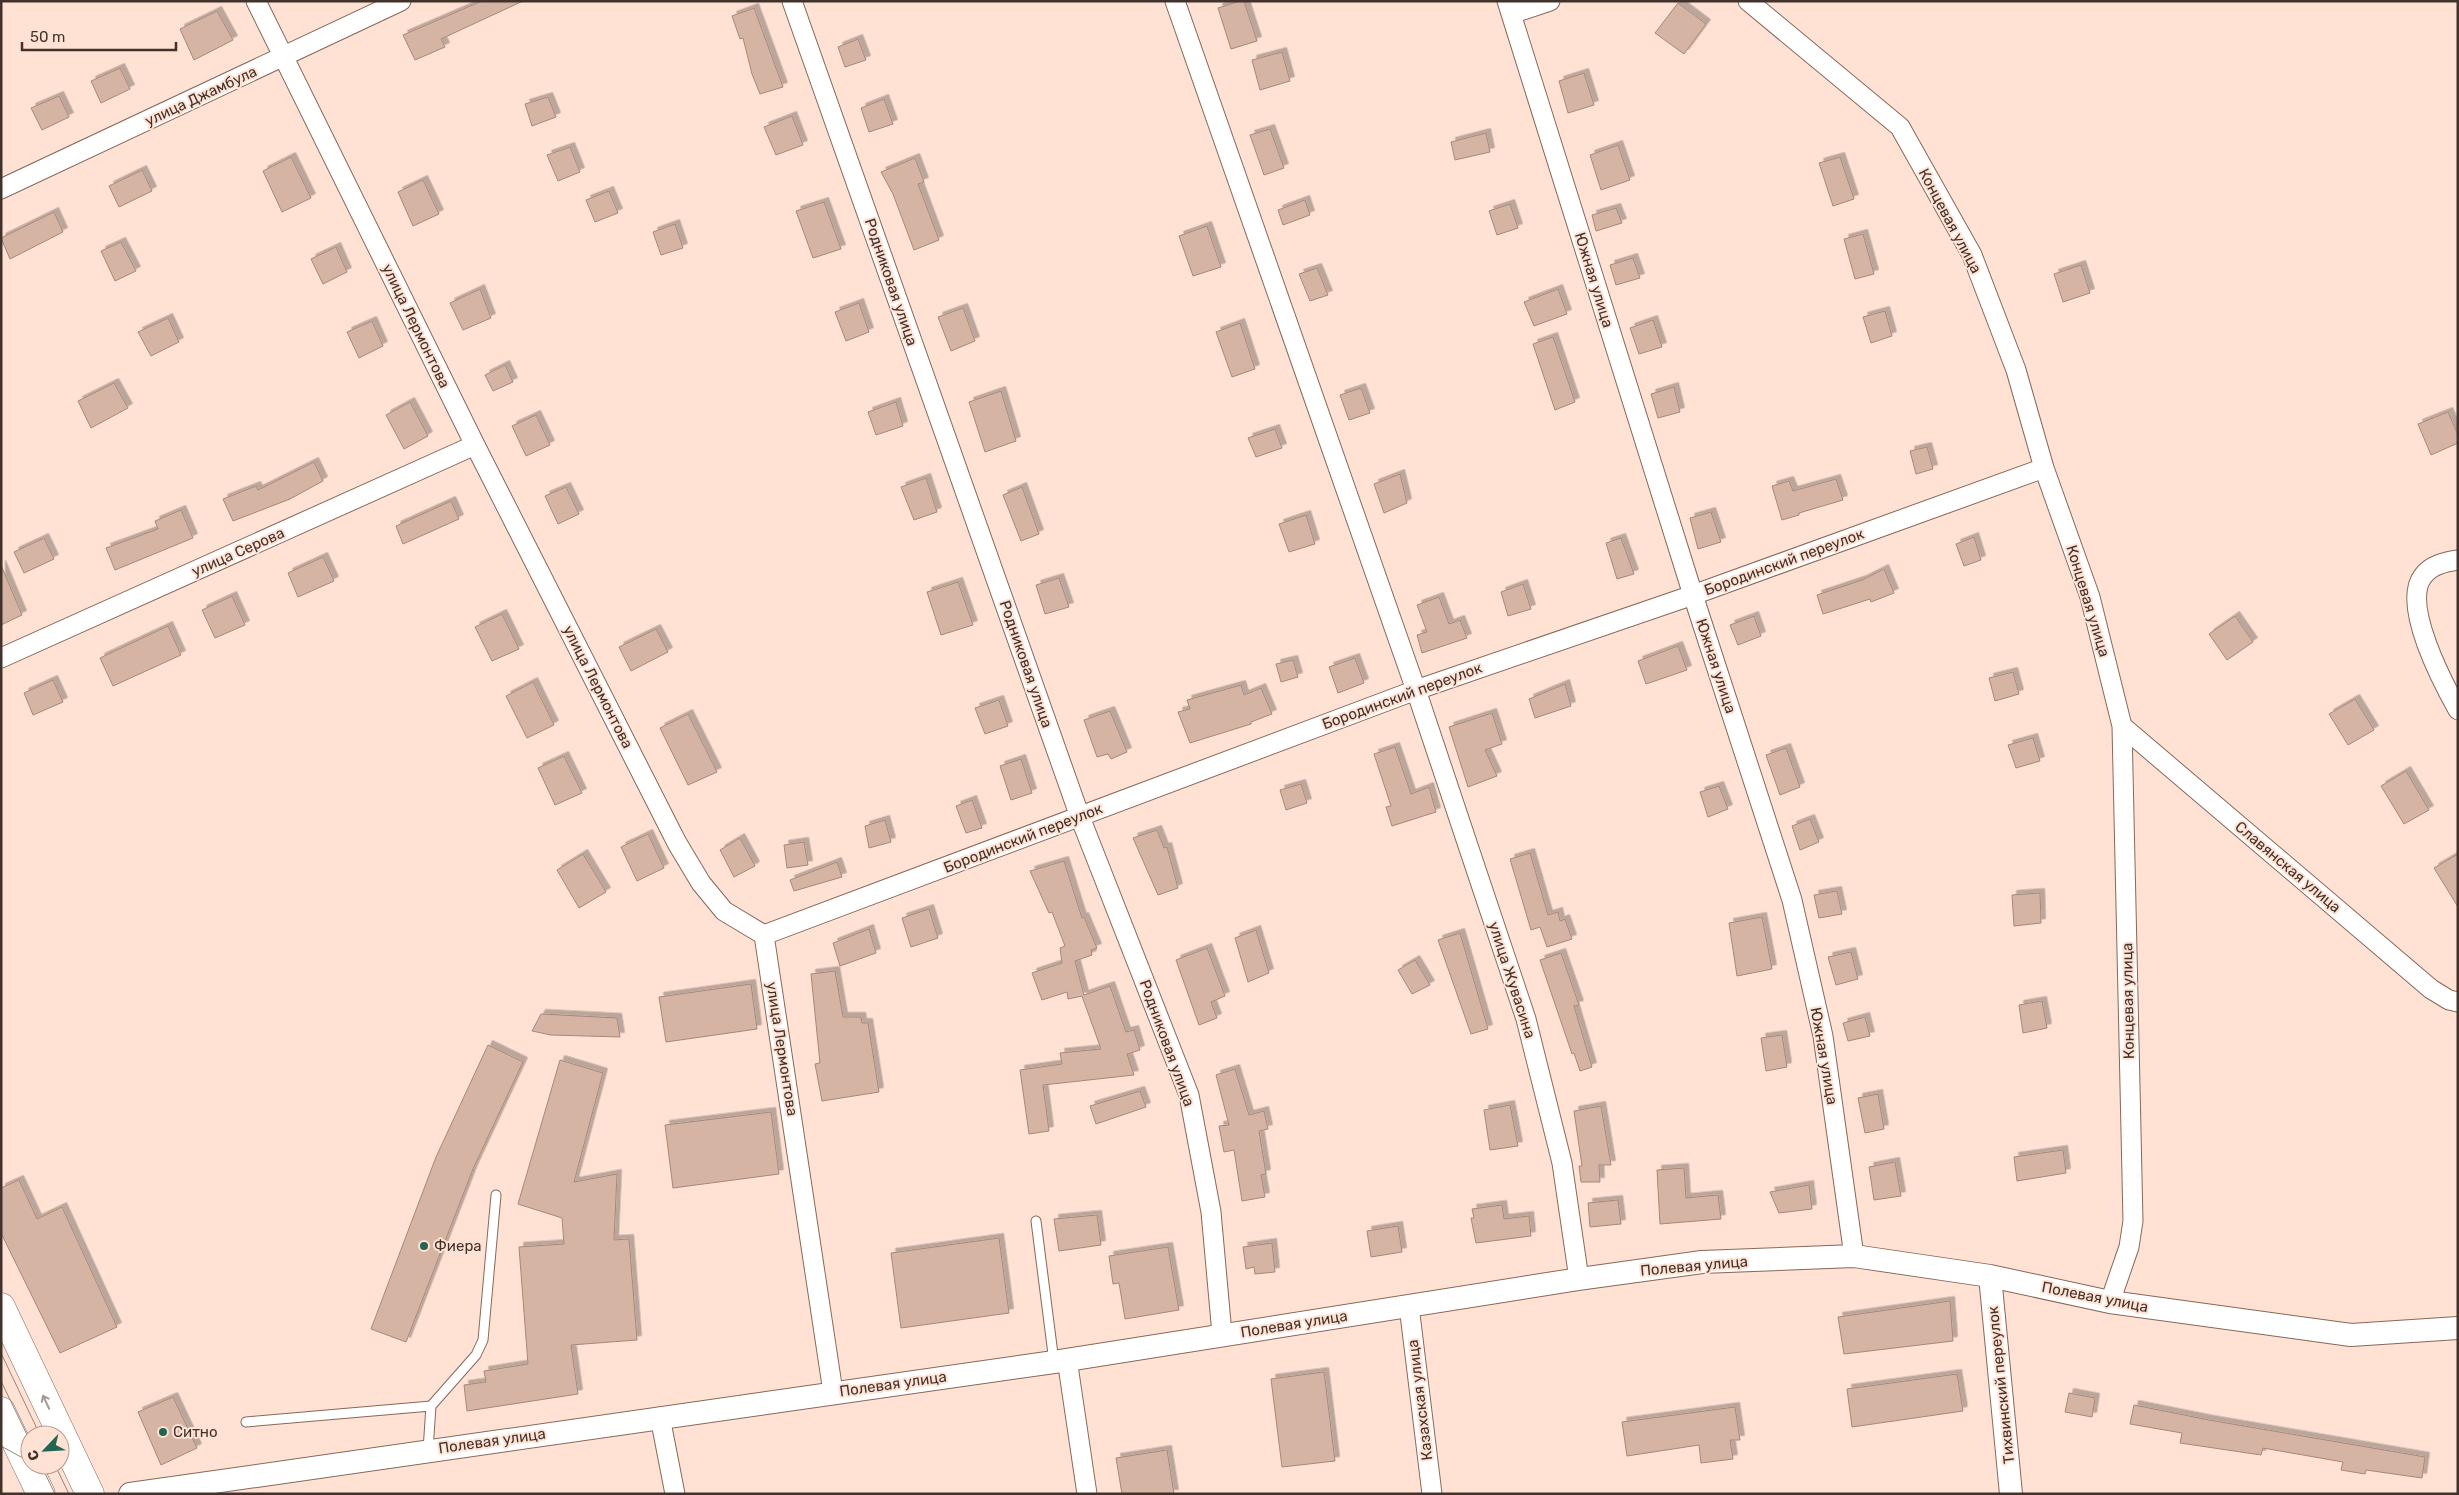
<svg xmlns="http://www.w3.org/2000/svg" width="2459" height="1495" font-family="Rubik,sans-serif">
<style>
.building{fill:#d6b4a4;stroke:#a88778;filter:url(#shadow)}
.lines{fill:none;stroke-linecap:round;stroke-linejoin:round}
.service-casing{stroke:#876859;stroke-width:11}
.minor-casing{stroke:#876859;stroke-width:21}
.tertiary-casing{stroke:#876859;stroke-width:24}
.primary-casing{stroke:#876859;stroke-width:29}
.service{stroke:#fff;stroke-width:9}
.minor{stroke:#fff;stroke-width:19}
.tertiary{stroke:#fff;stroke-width:22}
.primary{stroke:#fff;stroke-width:28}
.tram{stroke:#99847a;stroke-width:1}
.oneway{stroke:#a09996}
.poi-dot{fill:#236452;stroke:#ffe2d4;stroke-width:2}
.labels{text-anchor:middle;stroke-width:4;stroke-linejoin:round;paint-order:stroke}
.street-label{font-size:15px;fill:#41332c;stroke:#ffe2d4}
.poi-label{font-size:15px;fill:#41332c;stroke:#ffe2d4;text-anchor:start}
</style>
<defs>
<filter id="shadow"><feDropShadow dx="4.5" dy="-4.5" stdDeviation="0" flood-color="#0004"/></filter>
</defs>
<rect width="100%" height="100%" fill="#ffe2d4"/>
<!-- building -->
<path class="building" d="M 482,1 L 523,1 L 441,39 L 445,47 L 415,60 L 403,35 Z
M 1240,1 L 1244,1 L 1257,41 L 1231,49 L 1218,8 Z
M 1678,3 L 1706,24 L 1684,54 L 1655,33 Z
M 754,8 L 783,87 L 760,94 L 752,74 L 743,38 L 740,39 L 732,16 Z
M 217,11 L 233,40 L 194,60 L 180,29 Z
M 858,39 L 866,60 L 845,67 L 838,47 Z
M 1282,52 L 1290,81 L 1260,90 L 1252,60 Z
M 120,68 L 130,89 L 101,103 L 91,81 Z
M 1584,73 L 1594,105 L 1568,113 L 1559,81 Z
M 59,96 L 69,117 L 42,130 L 31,108 Z
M 548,97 L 556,117 L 532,126 L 525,104 Z
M 884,99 L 893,124 L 869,132 L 861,108 Z
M 792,116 L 803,145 L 776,155 L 764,127 Z
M 1270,129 L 1284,168 L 1264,175 L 1250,135 Z
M 1486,133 L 1490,152 L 1455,160 L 1451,142 Z
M 1618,145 L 1630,180 L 1601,190 L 1590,155 Z
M 570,147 L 580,172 L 558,181 L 547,155 Z
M 291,157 L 311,198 L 282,212 L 263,171 Z
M 1840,157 L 1854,199 L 1833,206 L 1819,163 Z
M 915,158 L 924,182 L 918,184 L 939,240 L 914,250 L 893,194 L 881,172 Z
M 142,170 L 152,191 L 119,207 L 109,186 Z
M 423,180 L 439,214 L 413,226 L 398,192 Z
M 609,191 L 618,213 L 595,222 L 586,200 Z
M 1305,200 L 1310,215 L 1283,225 L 1278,210 Z
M 824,202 L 841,249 L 813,258 L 796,211 Z
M 1510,204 L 1518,228 L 1497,235 L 1489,211 Z
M 1616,208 L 1622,223 L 1596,231 L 1592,215 Z
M 54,212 L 63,232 L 10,259 L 1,238 Z
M 675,224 L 683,248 L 661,255 L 653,232 Z
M 1207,226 L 1221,267 L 1193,276 L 1179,236 Z
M 1863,234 L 1874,274 L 1855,279 L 1844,239 Z
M 121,242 L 136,271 L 115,281 L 101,251 Z
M 336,247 L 347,272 L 323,284 L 311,259 Z
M 1633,258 L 1640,278 L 1616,285 L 1610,265 Z
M 2081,265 L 2090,293 L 2063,302 L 2054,274 Z
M 1317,268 L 1328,295 L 1310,301 L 1299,274 Z
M 480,289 L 491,318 L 463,330 L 450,303 Z
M 1558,289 L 1567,314 L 1534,326 L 1524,302 Z
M 859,303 L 869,332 L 846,341 L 835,312 Z
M 963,308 L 975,341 L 951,351 L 938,317 Z
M 1885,311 L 1892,336 L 1871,343 L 1863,317 Z
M 168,318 L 179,342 L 151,356 L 138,332 Z
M 1653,320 L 1662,347 L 1639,354 L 1630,328 Z
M 372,321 L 383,346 L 359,358 L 347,332 Z
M 1240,323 L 1255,369 L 1232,377 L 1216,332 Z
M 1553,337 L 1575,402 L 1555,410 L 1533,344 Z
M 505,365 L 513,382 L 493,391 L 485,375 Z
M 114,383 L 128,408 L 91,428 L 78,401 Z
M 1674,387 L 1680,412 L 1658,418 L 1651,394 Z
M 1361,388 L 1370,413 L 1349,420 L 1340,395 Z
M 1001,391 L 1016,441 L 985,452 L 969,402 Z
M 410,402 L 428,436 L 404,449 L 386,415 Z
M 896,402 L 903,426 L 876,435 L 868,412 Z
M 2448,412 L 2458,435 L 2458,443 L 2431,455 L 2418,424 Z
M 536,415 L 550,445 L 526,456 L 512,426 Z
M 1275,429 L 1282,448 L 1256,457 L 1248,438 Z
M 1927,447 L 1933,469 L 1916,474 L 1910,451 Z
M 314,462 L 323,481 L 290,499 L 233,521 L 223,499 L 256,486 L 258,490 Z
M 1400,474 L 1407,503 L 1384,513 L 1374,484 Z
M 926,478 L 937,512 L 914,520 L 901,487 Z
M 1836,479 L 1843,500 L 1799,513 L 1799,515 L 1782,520 L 1772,486 L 1789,481 L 1793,491 Z
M 566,487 L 579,514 L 558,524 L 545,496 Z
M 1022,487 L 1039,534 L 1021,541 L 1003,495 Z
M 451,501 L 459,519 L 403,544 L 396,526 Z
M 181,510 L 193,538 L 115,570 L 106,548 L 158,529 L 155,521 Z
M 1711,512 L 1721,542 L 1698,549 L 1690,518 Z
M 1306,515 L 1315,544 L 1289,552 L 1279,524 Z
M 1974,537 L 1981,560 L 1964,566 L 1956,544 Z
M 44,538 L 54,559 L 24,573 L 14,552 Z
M 1621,538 L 1634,574 L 1617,579 L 1606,543 Z
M 323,557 L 334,581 L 298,597 L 288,573 Z
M 1,565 L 22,615 L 1,625 Z
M 1884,569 L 1894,593 L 1871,602 L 1870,599 L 1823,614 L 1817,595 L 1862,580 Z
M 1059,578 L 1069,607 L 1045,614 L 1036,585 Z
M 958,582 L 973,625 L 941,635 L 927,592 Z
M 1523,584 L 1531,609 L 1508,616 L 1501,592 Z
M 232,596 L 245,625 L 215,638 L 202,610 Z
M 1439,597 L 1449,624 L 1460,620 L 1467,638 L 1422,653 L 1417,635 L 1427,632 L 1417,605 Z
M 502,614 L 519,649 L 492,661 L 475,627 Z
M 1754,616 L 1761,636 L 1738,645 L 1730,625 Z
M 2235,616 L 2253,642 L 2227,660 L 2209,634 Z
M 168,626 L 181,655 L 113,686 L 100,658 Z
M 656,629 L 668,652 L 631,671 L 619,647 Z
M 1678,646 L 1687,670 L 1646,684 L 1638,661 Z
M 1355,658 L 1364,683 L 1338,693 L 1329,667 Z
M 1293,660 L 1298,677 L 1281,682 L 1276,664 Z
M 2013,672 L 2019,694 L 1995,701 L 1989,678 Z
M 53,680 L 63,702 L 33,715 L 24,693 Z
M 533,682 L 554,725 L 527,738 L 506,696 Z
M 1565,684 L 1571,706 L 1535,718 L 1529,699 Z
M 1241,685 L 1244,695 L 1261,688 L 1272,714 L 1251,722 L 1251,724 L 1190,743 L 1178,712 L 1190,709 L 1187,700 Z
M 2355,699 L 2374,730 L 2348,745 L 2329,714 Z
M 999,700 L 1008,726 L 985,734 L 975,708 Z
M 1110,711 L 1127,752 L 1111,759 L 1108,754 L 1097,757 L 1084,720 Z
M 1492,713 L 1502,744 L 1485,750 L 1497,776 L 1468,787 L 1449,727 Z
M 688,714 L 717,772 L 688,785 L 660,728 Z
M 2033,738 L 2040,761 L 2016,768 L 2008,745 Z
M 1395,747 L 1411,794 L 1429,787 L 1436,812 L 1392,826 L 1386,807 L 1391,806 L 1374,754 Z
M 1786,748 L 1800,787 L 1780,795 L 1766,755 Z
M 564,756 L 582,793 L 555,805 L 538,768 Z
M 1021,759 L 1032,793 L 1011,800 L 1000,766 Z
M 2406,771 L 2429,810 L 2404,824 L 2381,786 Z
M 1301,784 L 1307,803 L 1286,810 L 1280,790 Z
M 1719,786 L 1728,809 L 1708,817 L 1700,792 Z
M 972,800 L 982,828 L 966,833 L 956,806 Z
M 1810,819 L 1819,842 L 1800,850 L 1792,826 Z
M 885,820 L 891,842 L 869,848 L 865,826 Z
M 1157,830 L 1164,848 L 1167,847 L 1178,888 L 1158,895 L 1133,838 Z
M 648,834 L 664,868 L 637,881 L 621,847 Z
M 740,838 L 755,866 L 734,877 L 720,850 Z
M 804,842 L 808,865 L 787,868 L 784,845 Z
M 1530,853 L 1548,915 L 1558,912 L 1560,921 L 1565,919 L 1572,939 L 1547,947 L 1540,927 L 1531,930 L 1510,859 Z
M 583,854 L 606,892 L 579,908 L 557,870 Z
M 2458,854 L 2458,907 L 2434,868 Z
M 1064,861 L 1082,918 L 1084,917 L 1097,948 L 1091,950 L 1092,955 L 1075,961 L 1084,995 L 1110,986 L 1126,1032 L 1134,1030 L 1140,1050 L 1127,1054 L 1134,1075 L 1043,1085 L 1049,1131 L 1029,1134 L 1020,1070 L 1062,1064 L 1060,1053 L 1101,1049 L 1082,996 L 1068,999 L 1067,992 L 1042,1000 L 1032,973 L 1062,963 L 1060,948 L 1065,946 L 1052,912 L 1049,913 L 1030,871 Z
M 837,862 L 842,877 L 794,891 L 790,880 Z
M 1837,891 L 1842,914 L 1819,918 L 1814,895 Z
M 2040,893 L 2041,923 L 2014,926 L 2012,895 Z
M 929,909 L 938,938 L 911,947 L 902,918 Z
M 1762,917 L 1772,969 L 1737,976 L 1729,923 Z
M 869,929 L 876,953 L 840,966 L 833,943 Z
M 1256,930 L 1269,973 L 1248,982 L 1235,938 Z
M 1460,933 L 1488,1029 L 1471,1034 L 1438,940 Z
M 1207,948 L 1225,996 L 1211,1002 L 1217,1018 L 1199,1025 L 1176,960 Z
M 1851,952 L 1858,979 L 1836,985 L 1828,957 Z
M 1561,953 L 1579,1005 L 1574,1006 L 1592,1067 L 1580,1071 L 1574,1053 L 1572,1054 L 1540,960 Z
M 1415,960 L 1430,985 L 1412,994 L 1398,970 Z
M 835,971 L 843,1017 L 861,1017 L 862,1023 L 868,1023 L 879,1092 L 822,1101 L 815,1064 L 820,1063 L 811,974 Z
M 751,984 L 757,1029 L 666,1042 L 659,997 Z
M 2042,1001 L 2047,1028 L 2023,1033 L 2019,1005 Z
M 541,1014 L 617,1018 L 620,1037 L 551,1035 L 532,1031 Z
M 1865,1017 L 1870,1036 L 1848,1041 L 1843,1023 Z
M 1782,1035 L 1787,1067 L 1766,1071 L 1761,1038 Z
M 488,1045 L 523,1062 L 473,1169 L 406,1342 L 371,1329 L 436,1157 Z
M 560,1060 L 603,1073 L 574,1182 L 617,1174 L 614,1240 L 629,1239 L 637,1340 L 571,1345 L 578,1394 L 467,1411 L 464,1385 L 486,1382 L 484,1371 L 528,1364 L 519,1247 L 564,1244 L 562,1218 L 518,1204 Z
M 1235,1069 L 1249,1115 L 1264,1111 L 1268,1129 L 1259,1131 L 1266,1174 L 1261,1175 L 1265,1197 L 1242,1201 L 1234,1150 L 1224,1152 L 1219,1126 L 1229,1125 L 1216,1075 Z
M 1140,1091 L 1146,1107 L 1096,1124 L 1090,1106 Z
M 1878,1094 L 1884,1129 L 1865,1133 L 1858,1098 Z
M 1510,1105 L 1518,1146 L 1490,1150 L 1484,1110 Z
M 1601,1106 L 1611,1165 L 1599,1165 L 1600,1182 L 1581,1182 L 1579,1166 L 1582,1166 L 1574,1111 Z
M 771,1112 L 779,1174 L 673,1188 L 665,1125 Z
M 2063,1150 L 2066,1173 L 2017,1181 L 2014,1157 Z
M 1895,1162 L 1901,1196 L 1874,1200 L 1869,1167 Z
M 1684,1168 L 1686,1198 L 1718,1195 L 1721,1219 L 1660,1224 L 1657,1170 Z
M 19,1180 L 37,1219 L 62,1207 L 117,1327 L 60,1353 L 1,1233 L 1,1188 Z
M 1809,1185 L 1812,1209 L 1779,1213 L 1770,1192 Z
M 1618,1200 L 1621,1224 L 1590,1227 L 1588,1203 Z
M 1502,1205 L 1504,1219 L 1529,1216 L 1531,1236 L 1476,1243 L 1471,1218 L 1474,1218 L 1472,1209 Z
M 1097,1215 L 1101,1245 L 1059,1251 L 1054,1219 Z
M 1398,1226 L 1402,1252 L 1371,1257 L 1367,1231 Z
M 999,1238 L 1009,1313 L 901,1328 L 891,1253 Z
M 1272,1243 L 1275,1272 L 1255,1274 L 1254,1267 L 1246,1269 L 1243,1247 Z
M 1168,1247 L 1179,1310 L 1125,1319 L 1119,1283 L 1113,1284 L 1109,1256 Z
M 1950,1301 L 1953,1341 L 1844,1354 L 1838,1317 Z
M 1324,1372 L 1335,1461 L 1282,1467 L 1271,1379 Z
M 1957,1374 L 1963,1411 L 1852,1427 L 1847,1389 Z
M 2069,1393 L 2095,1398 L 2092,1417 L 2065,1412 Z
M 173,1397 L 197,1448 L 161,1465 L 138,1412 Z
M 2134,1405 L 2209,1420 L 2425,1457 L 2422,1478 L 2366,1470 L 2365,1474 L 2341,1470 L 2343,1462 L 2263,1448 L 2261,1455 L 2180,1443 L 2182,1433 L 2130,1424 Z
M 1735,1407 L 1740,1440 L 1730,1440 L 1733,1459 L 1701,1463 L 1699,1445 L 1627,1456 L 1622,1422 Z
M 1167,1450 L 1174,1494 L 1122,1494 L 1116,1458 Z"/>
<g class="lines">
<defs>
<path id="service" d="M 1036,1221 L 1054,1362
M 246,1422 L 431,1406
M 428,1450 L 431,1406 L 476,1355 L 483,1340 L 496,1195"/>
<path id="minor" d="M 256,1 L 475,445 L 677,843 L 701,883 L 724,911 L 764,935 L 833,1392
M 792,1 L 1080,817 L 1189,1095 L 1211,1212 L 1222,1334
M 1175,1 L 1416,690 L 1526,1019 L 1562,1163 L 1579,1279
M 1507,1 L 1693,595 L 1792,900 L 1823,1036 L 1854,1256
M 1748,1 L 1900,127 L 1972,255 L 2016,370 L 2044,468 L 2090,597 L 2122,726 L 2133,1221 L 2129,1247 L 2110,1302
M 1511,14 L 1550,1
M 1,189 L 401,1
M 2458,560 C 2445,562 2431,565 2423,576 C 2401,604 2443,683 2458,710
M 1,658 L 475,445
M 2122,726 L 2431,989 L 2449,1000 L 2458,1002
M 764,935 L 1416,690 L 1693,595 L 2044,468
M 1409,1306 L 1432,1494
M 1067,1359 L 1087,1494
M 660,1417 L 675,1494"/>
<path id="tertiary" d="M 1990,1276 L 2011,1494
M 130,1494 L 1054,1362 L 1579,1279 L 1702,1262 L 1854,1256 L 1990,1276 L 2110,1302 L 2351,1335 L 2458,1328"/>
<path id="primary" d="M 1,1307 L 90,1494
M 1,1411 L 41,1494"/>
</defs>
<!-- service casing -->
<use href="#service" class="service-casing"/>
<!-- minor casing -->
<use href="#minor" class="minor-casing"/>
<!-- tertiary casing -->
<use href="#tertiary" class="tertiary-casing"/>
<!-- primary casing -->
<use href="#primary" class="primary-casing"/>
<!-- service -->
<use href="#service" class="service"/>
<!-- minor -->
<use href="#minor" class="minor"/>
<!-- tertiary -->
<use href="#tertiary" class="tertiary"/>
<!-- primary -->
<use href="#primary" class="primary"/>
<!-- tram -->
<path class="tram" d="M 1,1353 L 40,1435
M 1,1381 L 30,1441
M 1,1446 L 30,1462
M 41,1465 L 55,1494
M 55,1465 L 69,1494"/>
</g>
<!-- one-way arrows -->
<defs><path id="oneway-shaft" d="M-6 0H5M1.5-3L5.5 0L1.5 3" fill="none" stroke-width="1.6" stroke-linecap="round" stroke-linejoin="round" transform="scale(1.25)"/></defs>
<use class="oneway" href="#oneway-shaft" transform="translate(46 1402) rotate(-115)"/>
<!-- markers -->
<g class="poi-dot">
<circle cx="424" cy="1246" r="5"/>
<circle cx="163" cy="1432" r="5"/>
</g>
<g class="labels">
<!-- street labels -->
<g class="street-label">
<text transform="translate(201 96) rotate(-25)" y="5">улица Джамбула</text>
<text transform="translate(1950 221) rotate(62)" y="5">Концевая улица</text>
<text transform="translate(1594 280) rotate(73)" y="5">Южная улица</text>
<text transform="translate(891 282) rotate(71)" y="5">Родниковая улица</text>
<text transform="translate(416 326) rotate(64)" y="5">улица Лермонтова</text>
<text transform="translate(238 552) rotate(-24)" y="5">улица Серова</text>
<text transform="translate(1784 562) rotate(-20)" y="5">Бородинский переулок</text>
<text transform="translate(2088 601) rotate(73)" y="5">Концевая улица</text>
<text transform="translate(1026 664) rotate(71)" y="5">Родниковая улица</text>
<text transform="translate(1716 666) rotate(72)" y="5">Южная улица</text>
<text transform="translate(598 687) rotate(63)" y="5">улица Лермонтова</text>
<text transform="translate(1402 696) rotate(-20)" y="5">Бородинский переулок</text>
<text transform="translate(1023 838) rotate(-21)" y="5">Бородинский переулок</text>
<text transform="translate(2288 867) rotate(40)" y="5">Славянская улица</text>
<text transform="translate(1512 980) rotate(72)" y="5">улица Жувасина</text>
<text transform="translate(2128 1001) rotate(-91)" y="5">Концевая улица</text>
<text transform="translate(1167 1043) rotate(70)" y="5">Родниковая улица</text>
<text transform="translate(782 1049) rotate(81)" y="5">улица Лермонтова</text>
<text transform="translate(1824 1056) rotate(80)" y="5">Южная улица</text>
<text transform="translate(1694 1266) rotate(-5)" y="5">Полевая улица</text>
<text transform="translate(2095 1297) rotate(11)" y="5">Полевая улица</text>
<text transform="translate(1294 1324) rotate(-9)" y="5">Полевая улица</text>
<text transform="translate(893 1384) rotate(-8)" y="5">Полевая улица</text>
<text transform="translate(2001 1385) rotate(-96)" y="5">Тихвинский переулок</text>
<text transform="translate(1420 1400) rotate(-97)" y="5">Казахская улица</text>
<text transform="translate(492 1441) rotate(-8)" y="5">Полевая улица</text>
</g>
<!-- poi labels -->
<g class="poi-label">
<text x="434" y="1251">Фиера</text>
<text x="173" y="1437">Ситно</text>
</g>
</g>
<!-- border -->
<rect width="2459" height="1495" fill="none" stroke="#41332c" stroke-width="5"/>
<!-- north arrow -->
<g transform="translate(45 1450) rotate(245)"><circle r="24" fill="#ffe2d4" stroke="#b39c91"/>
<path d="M0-4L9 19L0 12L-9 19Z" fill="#236452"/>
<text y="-8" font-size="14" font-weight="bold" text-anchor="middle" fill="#41332c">С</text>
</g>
<!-- scale -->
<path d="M22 42v8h154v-8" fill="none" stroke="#41332c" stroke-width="2.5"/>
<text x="30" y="42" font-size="15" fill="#41332c" stroke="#ffe2d4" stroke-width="4" paint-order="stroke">50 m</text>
</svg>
